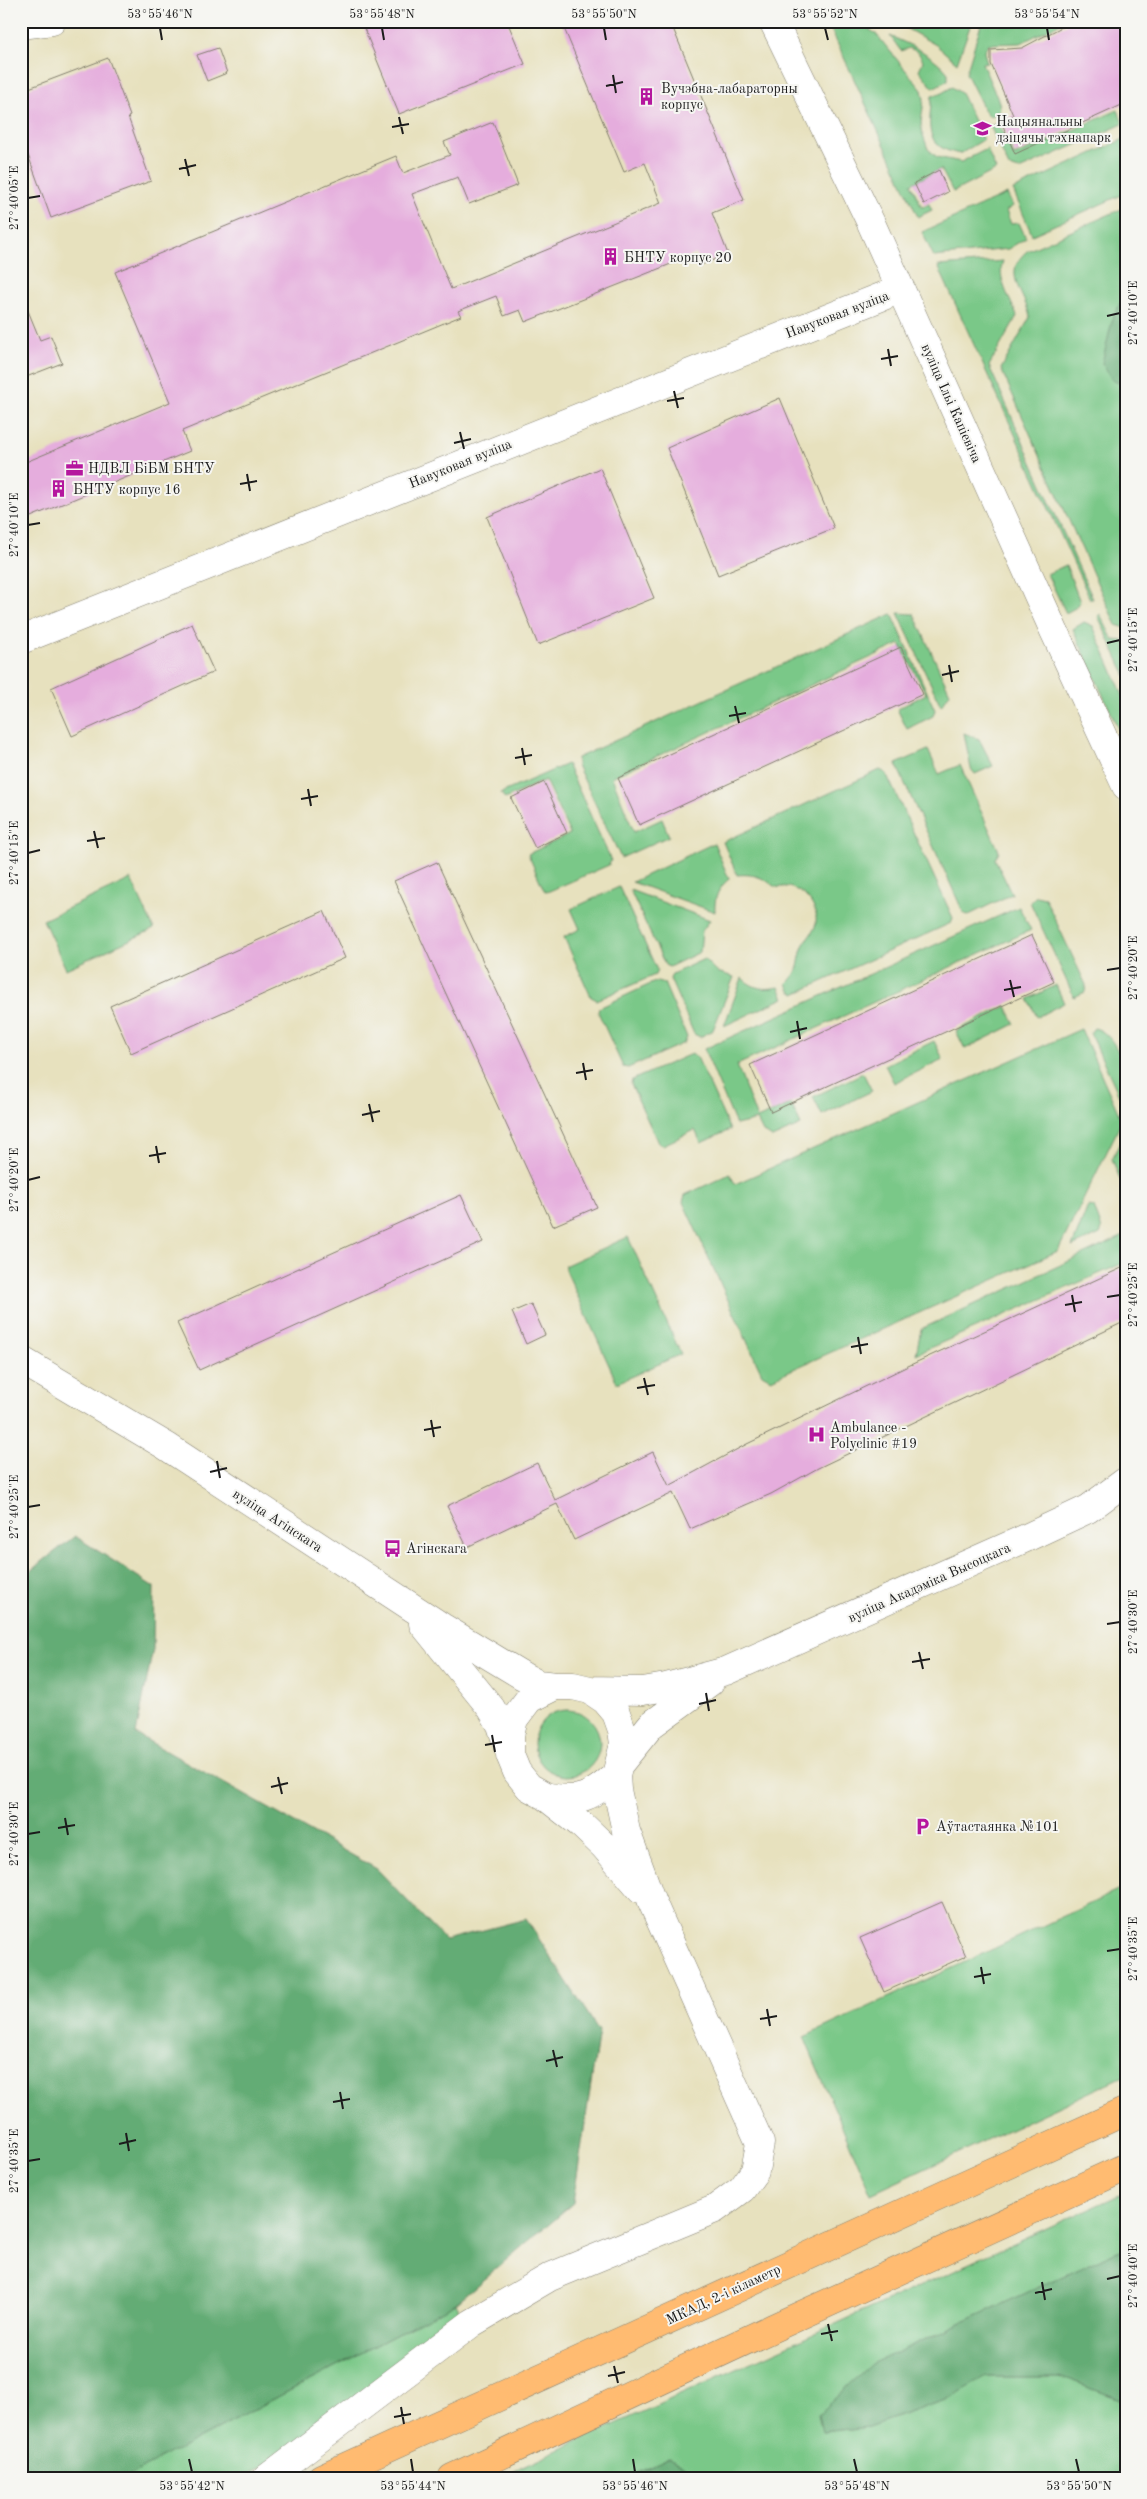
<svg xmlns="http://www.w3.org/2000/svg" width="1147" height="2499" font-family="'Old Standard TT',serif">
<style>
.green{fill:#7ac888;stroke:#4b7252}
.forest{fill:#63ac74;stroke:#406448}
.building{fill:#e5addd}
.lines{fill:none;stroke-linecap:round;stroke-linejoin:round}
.minor-casing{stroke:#827e6d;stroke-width:29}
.highway-casing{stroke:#827e6d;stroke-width:29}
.minor{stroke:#fff;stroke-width:28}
.highway{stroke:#ffbb71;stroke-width:28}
.ticks{fill:none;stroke:#1c1c1c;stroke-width:2}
.labels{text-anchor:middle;stroke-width:4;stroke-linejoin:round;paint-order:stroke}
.poi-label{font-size:14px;fill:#1c1c1c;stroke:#f6f6f2;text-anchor:start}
.street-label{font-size:14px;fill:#1c1c1c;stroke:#f6f6f2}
.neatline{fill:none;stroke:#1c1c1c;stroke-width:2}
.ticks-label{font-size:12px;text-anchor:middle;fill:#1c1c1c}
</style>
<rect width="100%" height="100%" fill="#f6f6f2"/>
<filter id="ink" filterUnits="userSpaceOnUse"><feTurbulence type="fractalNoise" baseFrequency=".02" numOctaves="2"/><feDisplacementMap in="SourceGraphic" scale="10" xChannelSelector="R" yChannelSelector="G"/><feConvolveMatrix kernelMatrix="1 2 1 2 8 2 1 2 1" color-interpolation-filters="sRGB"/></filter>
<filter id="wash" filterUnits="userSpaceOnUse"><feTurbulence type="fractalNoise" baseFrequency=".0096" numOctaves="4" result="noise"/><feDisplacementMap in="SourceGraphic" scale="20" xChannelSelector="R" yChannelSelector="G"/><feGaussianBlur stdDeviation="1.12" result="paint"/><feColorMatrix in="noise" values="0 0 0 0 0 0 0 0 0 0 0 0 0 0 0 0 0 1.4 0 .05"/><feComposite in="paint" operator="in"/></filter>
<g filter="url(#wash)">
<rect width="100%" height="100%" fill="#e7e1be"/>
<!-- green -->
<path class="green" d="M 827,21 L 858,21 L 876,34 L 922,90 L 924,99 L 921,123 L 923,135 L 928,149 L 937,157 L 961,162 L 987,149 L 996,170 L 953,192 L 941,169 L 911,184 L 922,207 L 929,204 L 932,210 L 918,217 Z
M 893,21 L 972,21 L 957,63 L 936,45 Z
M 982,21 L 1065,21 L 1021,43 L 988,44 L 984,52 L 987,62 L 982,63 L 999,102 L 1000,110 L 992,116 L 987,115 L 966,73 Z
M 890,36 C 911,45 934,55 948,73 L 948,80 L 933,88 L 919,70 L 923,61 L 918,52 L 909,48 L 901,51 Z
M 952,87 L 961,93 L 983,140 L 960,154 C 923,147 929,126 932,96 L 940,94 Z
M 1118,110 L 1123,124 L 1019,170 L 1009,167 L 990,126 L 998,123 L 1014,156 Z
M 1126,138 L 1126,193 L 1032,235 L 1013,190 Z
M 1007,194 L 1013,206 L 1006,211 L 1011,224 L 1019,223 L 1026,238 L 1008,249 L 934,257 L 922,232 Z
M 1126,207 L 1126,628 L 1116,625 L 1001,369 L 1030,317 C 1024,291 1001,273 1027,251 Z
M 1003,261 C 996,278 1011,300 1017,316 L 989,366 L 1093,599 L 1090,599 L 938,266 Z
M 1066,565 L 1080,602 L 1077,607 L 1066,613 L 1047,574 Z
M 898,613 L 914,614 L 950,693 L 941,706 Z
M 892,614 L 935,710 L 933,716 L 907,729 L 897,709 L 926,694 L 900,644 L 612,777 L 634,832 L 662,819 L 669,836 L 621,858 L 577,765 L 577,758 Z
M 1100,614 L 1113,640 L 1126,641 L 1126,676 L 1098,616 Z
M 1084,622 L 1093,626 L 1126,702 L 1126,746 L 1073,629 Z
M 964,733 L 979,739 L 993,766 L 975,774 L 971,769 Z
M 928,750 L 939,774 L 960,765 L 999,851 L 995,859 L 1012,894 L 969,915 L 964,914 L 896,764 Z
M 567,764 L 611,860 L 609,865 L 547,892 L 544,890 L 528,854 L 570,834 L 545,780 L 505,799 L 501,793 Z
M 880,770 L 886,773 L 953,918 L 951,923 L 795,994 L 790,991 L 787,983 C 801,970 797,965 802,949 C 804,940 815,933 816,922 C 818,905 803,890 788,887 C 784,886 780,888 776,887 C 773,886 770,883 767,881 C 757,875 748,874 737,875 L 723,842 Z
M 714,843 L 729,879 C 718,888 714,898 715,912 L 632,882 Z
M 131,879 L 154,929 L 66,969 L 43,920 Z
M 619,887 L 657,970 L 655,975 L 597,1000 L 591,997 L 564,937 L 580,929 L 571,909 Z
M 630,890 L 710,920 L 702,931 L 700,952 L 669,967 L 665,965 Z
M 1036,896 L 1045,898 L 1086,985 L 1085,992 L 1074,997 L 1030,902 Z
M 1019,907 L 1031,930 L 737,1065 L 757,1119 L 791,1104 L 801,1125 L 772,1138 L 763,1132 L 757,1120 L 736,1125 L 704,1049 Z
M 704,959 L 717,972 L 734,977 L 713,1030 L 700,1037 L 694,1034 L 670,979 L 672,974 Z
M 742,978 C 754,989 764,990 779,987 L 784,998 L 724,1026 Z
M 657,981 L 664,983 L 687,1037 L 684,1043 L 628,1068 L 623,1067 L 598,1012 L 599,1008 Z
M 1056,985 L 1064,1003 L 1037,1017 L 1028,999 Z
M 1006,1006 L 1015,1024 L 965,1049 L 956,1031 Z
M 1094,1028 C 1111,1031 1123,1058 1126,1074 C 1128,1085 1126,1098 1126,1110 L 1090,1033 Z
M 1081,1029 L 1122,1121 L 1058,1251 L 771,1379 L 762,1374 L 683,1202 L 685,1195 L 730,1174 L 735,1184 Z
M 934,1041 L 943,1059 L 894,1083 L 885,1065 Z
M 691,1054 L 697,1057 L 730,1130 L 701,1143 L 695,1130 L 663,1145 L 658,1143 L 631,1084 L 632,1080 Z
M 863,1073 L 872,1091 L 822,1115 L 813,1097 Z
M 1126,1130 L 1126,1194 L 1112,1159 Z
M 1088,1206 L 1094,1207 L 1102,1229 L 1100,1234 L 1072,1247 Z
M 1126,1235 L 1126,1262 L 916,1354 L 921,1329 Z
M 628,1237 L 681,1354 L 617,1383 L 564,1266 Z
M534 1743a33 33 0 1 1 66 0a33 33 0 1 1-66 0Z
M 1126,1887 L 1126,2075 L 871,2194 L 804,2037 Z
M 1126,2192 L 1126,2247 L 872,2364 L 822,2432 L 868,2427 L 945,2400 L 985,2377 L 1059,2377 L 1126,2401 L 1126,2478 L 708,2478 L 669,2458 L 627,2478 L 497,2478 Z
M 456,2303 L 462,2314 L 281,2457 L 241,2478 L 124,2478 Z"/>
<!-- forest -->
<path class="forest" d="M 1126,292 L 1126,386 L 1112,380 L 1102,363 L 1113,317 Z
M 1126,436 L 1126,489 L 1120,483 L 1126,470 L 1122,440 Z
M 75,1536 L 154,1587 L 153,1649 L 136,1734 L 377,1869 L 445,1940 L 526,1919 L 599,2031 L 573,2203 L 456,2303 L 124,2478 L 21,2478 L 21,1578 Z
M 1126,2247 L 1126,2401 L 1059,2377 L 986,2377 L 945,2400 L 868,2427 L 822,2432 L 818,2414 L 872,2364 Z
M 669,2458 L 708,2478 L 627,2478 Z"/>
<g id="blocks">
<!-- building -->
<path class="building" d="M 361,21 L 507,21 L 525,64 L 399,114 Z
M 561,21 L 670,21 L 744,200 L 712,213 L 728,254 L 701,265 L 696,254 L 525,322 L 520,310 L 504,316 L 496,296 L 458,311 L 461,316 L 182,431 L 190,451 L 21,521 L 21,464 L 170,402 L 115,272 L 396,156 L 403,173 L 450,155 L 444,142 L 493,122 L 518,185 L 469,204 L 458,177 L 412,194 L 451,289 L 661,203 L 645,163 L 624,172 Z
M 1073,21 L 1126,21 L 1126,103 L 1015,154 L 1001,121 L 1013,115 L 991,64 L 991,50 L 1022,48 Z
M 218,48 L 227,73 L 207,81 L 197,55 Z
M 108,58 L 130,116 L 128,117 L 151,181 L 51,218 L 28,155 L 21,158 L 21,91 Z
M 939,170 L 948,192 L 924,204 L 914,183 Z
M 22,296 L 40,340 L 51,336 L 62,363 L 21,379 Z
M 780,398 L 834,528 L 718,575 L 667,448 Z
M 600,468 L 654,598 L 538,645 L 487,517 Z
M 192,624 L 214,672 L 72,736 L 51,688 Z
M 901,647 L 923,694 L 639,825 L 618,778 Z
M 544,782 L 567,833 L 535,848 L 511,798 Z
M 437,862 L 597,1207 L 553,1226 L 394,881 Z
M 324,911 L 345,958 L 131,1053 L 110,1006 Z
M 1032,935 L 1054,982 L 771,1112 L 750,1065 Z
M 461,1195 L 483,1242 L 199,1370 L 177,1323 Z
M 1126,1266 L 1126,1321 L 818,1468 L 771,1494 L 690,1529 L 673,1493 L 574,1540 L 557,1504 L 467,1547 L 447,1506 L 537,1463 L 555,1500 L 653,1452 L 669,1486 L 747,1444 L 908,1366 Z
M 531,1304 L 545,1335 L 526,1344 L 512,1312 Z
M 942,1902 L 966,1956 L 884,1992 L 860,1938 Z"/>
</g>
</g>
<g filter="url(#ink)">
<use href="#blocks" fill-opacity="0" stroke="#827e6d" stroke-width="1"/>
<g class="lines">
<defs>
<path id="minor" d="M 773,21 L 871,223 L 1054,631 L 1126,786
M 21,25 L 52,21
M 21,640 L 901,289
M 21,1360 L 166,1446 L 442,1627 L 523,1676 L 538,1684 L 555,1686
M 423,1624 L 491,1708 L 501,1725 L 509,1750
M 621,1762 L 651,1725 L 710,1682
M 545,1796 C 579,1804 591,1797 616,1775
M 641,1889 L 604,1846 L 582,1825 L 545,1796 L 529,1787 L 517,1772 L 510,1755 L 510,1735 L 514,1719 L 529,1699 L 555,1686 L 573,1686 L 590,1690 L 643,1691 L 666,1687 L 726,1671 L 1026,1538 L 1088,1509 L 1126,1481
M 267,2478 L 472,2323 L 550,2277 L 715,2209 L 742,2189 L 755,2171 L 760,2143 L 652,1902 L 626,1831 L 617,1790 L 616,1775 L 624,1744 L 622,1730 L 616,1713 L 605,1700 L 590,1690"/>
<path id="highway" d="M 321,2478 L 1126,2111
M 452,2478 L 773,2328 L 1126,2167"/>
</defs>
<!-- minor casing -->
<use href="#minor" class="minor-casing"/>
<!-- highway casing -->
<use href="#highway" class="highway-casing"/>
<!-- minor -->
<use href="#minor" class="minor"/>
<!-- highway -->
<use href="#highway" class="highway"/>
</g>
</g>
<!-- ticks -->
<path class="ticks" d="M 160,28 L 162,40M 382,28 L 384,40M 604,28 L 606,40M 825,28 L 828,40M 1047,28 L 1049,40M 613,75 L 616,93M 606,86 L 623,82M 399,117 L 403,134M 392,127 L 409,124M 185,159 L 189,176M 179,169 L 196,165M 28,198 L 40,196M 1107,316 L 1120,313M 888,349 L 891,366M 881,359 L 898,356M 674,391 L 678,408M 667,401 L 684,398M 460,432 L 464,449M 454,443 L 471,439M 247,474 L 250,491M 240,484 L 257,481M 28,525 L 40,523M 1107,643 L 1120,640M 949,665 L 952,682M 942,675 L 959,671M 735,706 L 739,723M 729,716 L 746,713M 522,748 L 525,765M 515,758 L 532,755M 308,789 L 311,806M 301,799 L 318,796M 94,831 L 98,848M 87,841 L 105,838M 28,853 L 40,850M 1107,970 L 1120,968M 1010,980 L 1014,997M 1004,990 L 1021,987M 797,1021 L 800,1039M 790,1032 L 807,1028M 583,1063 L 586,1080M 576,1073 L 593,1070M 369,1104 L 373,1122M 362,1115 L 380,1111M 156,1146 L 159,1163M 149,1156 L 166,1153M 28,1180 L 40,1177M 1072,1295 L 1075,1312M 1107,1297 L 1120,1295M 1065,1305 L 1082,1302M 858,1337 L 861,1354M 851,1347 L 868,1344M 644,1378 L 648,1395M 637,1388 L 655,1385M 431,1420 L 434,1437M 424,1430 L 441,1427M 217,1461 L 220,1478M 210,1472 L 227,1468M 28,1507 L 40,1505M 1107,1624 L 1120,1622M 919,1652 L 923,1669M 912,1662 L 930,1659M 706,1693 L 709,1711M 699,1704 L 716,1700M 492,1735 L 495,1752M 485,1745 L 502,1742M 278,1777 L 282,1794M 271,1787 L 288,1783M 65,1818 L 68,1835M 58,1828 L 75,1825M 28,1834 L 40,1832M 1107,1951 L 1120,1949M 981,1967 L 984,1984M 974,1977 L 991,1974M 767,2009 L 770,2026M 760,2019 L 777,2016M 553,2050 L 557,2067M 546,2061 L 563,2057M 340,2092 L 343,2109M 333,2102 L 350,2099M 126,2133 L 129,2151M 119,2144 L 136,2140M 28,2161 L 40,2159M 1107,2279 L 1120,2276M 1042,2282 L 1045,2300M 1035,2293 L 1052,2289M 828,2324 L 832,2341M 821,2334 L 838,2331M 614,2366 L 618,2383M 608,2376 L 625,2372M 401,2407 L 404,2424M 394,2417 L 411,2414M 189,2459 L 192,2472M 411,2459 L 413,2472M 633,2459 L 635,2472M 854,2459 L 857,2472M 1076,2459 L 1079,2472"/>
<!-- icons -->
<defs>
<symbol id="building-bare" viewBox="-9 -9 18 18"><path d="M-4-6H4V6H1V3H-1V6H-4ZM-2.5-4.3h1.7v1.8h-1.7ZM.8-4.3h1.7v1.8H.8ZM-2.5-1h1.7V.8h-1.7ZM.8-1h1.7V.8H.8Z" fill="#b5179e" stroke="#f6f6f2" stroke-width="2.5" paint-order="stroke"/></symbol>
<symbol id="university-bare" viewBox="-9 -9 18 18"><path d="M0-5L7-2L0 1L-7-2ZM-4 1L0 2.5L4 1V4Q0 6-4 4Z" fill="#b5179e" stroke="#f6f6f2" stroke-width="2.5" paint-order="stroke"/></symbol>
<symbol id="office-bare" viewBox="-9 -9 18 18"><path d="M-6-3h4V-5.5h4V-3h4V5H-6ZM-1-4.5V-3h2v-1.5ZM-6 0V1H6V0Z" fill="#b5179e" stroke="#f6f6f2" stroke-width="2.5" paint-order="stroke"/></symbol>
<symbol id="hospital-bare" viewBox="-9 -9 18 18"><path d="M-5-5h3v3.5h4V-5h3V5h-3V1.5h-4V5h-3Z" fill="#b5179e" stroke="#f6f6f2" stroke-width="2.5" paint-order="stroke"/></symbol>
<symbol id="bus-bare" viewBox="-9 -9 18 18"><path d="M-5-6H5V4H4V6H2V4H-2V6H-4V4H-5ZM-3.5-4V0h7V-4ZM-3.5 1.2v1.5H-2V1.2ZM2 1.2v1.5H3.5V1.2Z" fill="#b5179e" stroke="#f6f6f2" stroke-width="2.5" paint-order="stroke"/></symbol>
<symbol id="parking-bare" viewBox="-9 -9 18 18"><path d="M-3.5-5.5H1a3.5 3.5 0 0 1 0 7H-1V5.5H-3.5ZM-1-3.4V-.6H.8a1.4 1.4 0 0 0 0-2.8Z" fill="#b5179e" stroke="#f6f6f2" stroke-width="2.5" paint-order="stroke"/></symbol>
</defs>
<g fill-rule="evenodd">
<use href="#building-bare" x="634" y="84" width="25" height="25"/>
<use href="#university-bare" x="970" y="116" width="25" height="25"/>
<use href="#building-bare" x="598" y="244" width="25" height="25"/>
<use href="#office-bare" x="62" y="456" width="25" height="25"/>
<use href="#building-bare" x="46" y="476" width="25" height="25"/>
<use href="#hospital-bare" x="804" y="1422" width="25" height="25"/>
<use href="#bus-bare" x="380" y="1536" width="25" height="25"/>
<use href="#parking-bare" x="910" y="1814" width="25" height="25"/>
</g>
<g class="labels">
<!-- poi labels -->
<g class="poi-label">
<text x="661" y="93">Вучэбна-лабараторны<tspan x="661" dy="16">корпус</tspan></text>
<text x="996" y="126">Нацыянальны<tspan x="996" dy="16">дзіцячы тэхнапарк</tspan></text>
<text x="624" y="262">БНТУ корпус 20</text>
<text x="88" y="473">НДВЛ БіБМ БНТУ</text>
<text x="73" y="494">БНТУ корпус 16</text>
<text x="830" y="1432">Ambulance -<tspan x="830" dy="16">Polyclinic #19</tspan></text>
<text x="406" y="1553">Агінскага</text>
<text x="936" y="1831">Аўтастаянка №101</text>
</g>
<!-- street labels -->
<g class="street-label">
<text transform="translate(837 314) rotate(-21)" y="5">Навуковая вуліца</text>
<text transform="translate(952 403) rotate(66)" y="5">вуліца Ільі Капіевіча</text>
<text transform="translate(460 463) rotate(-22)" y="5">Навуковая вуліца</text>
<text transform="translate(278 1520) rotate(33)" y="5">вуліца Агінскага</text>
<text transform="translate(929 1582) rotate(-24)" y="5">вуліца Акадэміка Высоцкага</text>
<text transform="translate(723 2294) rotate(-25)" y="5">МКАД, 2-і кіламетр</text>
</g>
</g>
<!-- margin -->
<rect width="1147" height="2499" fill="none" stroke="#f6f6f2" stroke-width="55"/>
<rect x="28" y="28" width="1092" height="2444" class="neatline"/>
<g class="ticks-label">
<text x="160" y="18">53°55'46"N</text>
<text x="382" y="18">53°55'48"N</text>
<text x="604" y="18">53°55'50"N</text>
<text x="825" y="18">53°55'52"N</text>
<text x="1047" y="18">53°55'54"N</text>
<text transform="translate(14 198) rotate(-90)" y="4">27°40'05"E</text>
<text transform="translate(1133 313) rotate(-90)" y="4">27°40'10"E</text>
<text transform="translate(14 525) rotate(-90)" y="4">27°40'10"E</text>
<text transform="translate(1133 640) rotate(-90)" y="4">27°40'15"E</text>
<text transform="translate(14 853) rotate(-90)" y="4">27°40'15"E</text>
<text transform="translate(1133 968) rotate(-90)" y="4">27°40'20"E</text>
<text transform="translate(14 1180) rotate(-90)" y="4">27°40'20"E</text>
<text transform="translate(1133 1295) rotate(-90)" y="4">27°40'25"E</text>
<text transform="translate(14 1507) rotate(-90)" y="4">27°40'25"E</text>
<text transform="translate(1133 1622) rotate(-90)" y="4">27°40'30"E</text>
<text transform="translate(14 1834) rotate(-90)" y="4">27°40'30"E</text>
<text transform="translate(1133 1949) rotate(-90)" y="4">27°40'35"E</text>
<text transform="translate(14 2161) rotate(-90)" y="4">27°40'35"E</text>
<text transform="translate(1133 2276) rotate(-90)" y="4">27°40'40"E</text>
<text x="192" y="2490">53°55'42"N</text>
<text x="413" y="2490">53°55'44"N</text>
<text x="635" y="2490">53°55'46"N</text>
<text x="857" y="2490">53°55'48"N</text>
<text x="1079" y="2490">53°55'50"N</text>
</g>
</svg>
